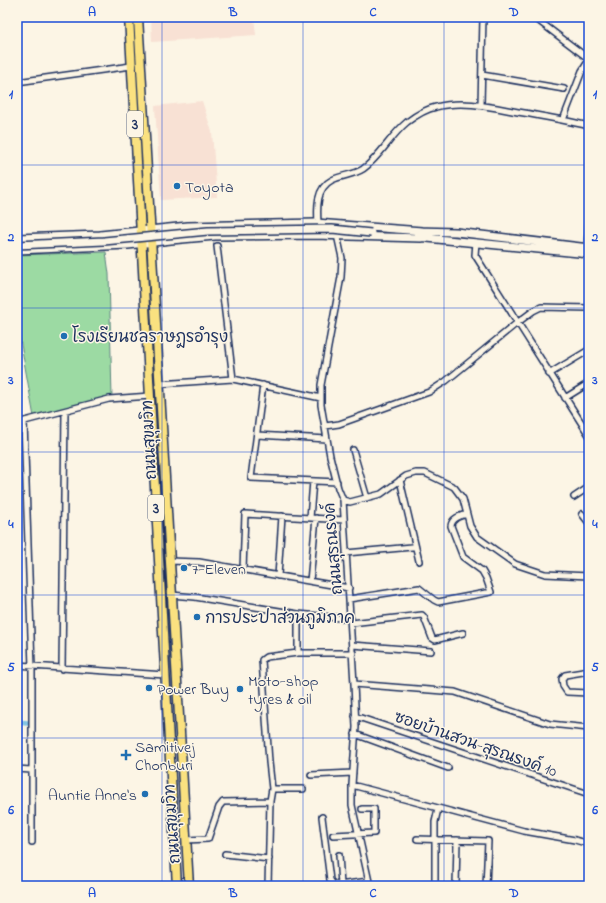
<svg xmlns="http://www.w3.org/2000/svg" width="606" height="903" font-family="'Indie Flower','Playpen Sans Thai',sans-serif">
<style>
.built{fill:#f8e1d4}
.green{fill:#9cdaa3;stroke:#5c8480}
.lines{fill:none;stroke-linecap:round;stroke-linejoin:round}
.canal{stroke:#83c3e3;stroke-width:5.5}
.street-casing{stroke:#1b2f5e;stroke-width:8}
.secondary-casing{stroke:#1b2f5e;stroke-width:10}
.primary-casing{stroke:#1b2f5e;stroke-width:11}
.street{stroke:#fcf5e5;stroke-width:5}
.secondary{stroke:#fcf5e5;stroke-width:7}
.primary{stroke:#fae180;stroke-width:8}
.secondary-bridge-casing{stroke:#1b2f5e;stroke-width:10;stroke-linecap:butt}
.secondary-bridge{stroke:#fcf5e5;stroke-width:7}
.grid{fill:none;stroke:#1d4ed8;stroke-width:1;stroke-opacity:0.55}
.poi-dot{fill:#1f6fb2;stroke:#fcf5e5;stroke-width:1.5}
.labels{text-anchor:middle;stroke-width:3;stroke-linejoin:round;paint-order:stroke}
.shield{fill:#fcf5e5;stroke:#5e6a86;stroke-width:1}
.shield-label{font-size:15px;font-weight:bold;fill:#1b2f5e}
.poi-label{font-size:16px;fill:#1b2f5e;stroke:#fcf5e5;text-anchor:start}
.street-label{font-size:16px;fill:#1b2f5e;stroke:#fcf5e5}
.neatline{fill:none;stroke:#1d4ed8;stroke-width:1.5}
.grid-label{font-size:13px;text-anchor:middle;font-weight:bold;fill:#1d4ed8}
</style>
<rect width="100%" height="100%" fill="#fcf5e5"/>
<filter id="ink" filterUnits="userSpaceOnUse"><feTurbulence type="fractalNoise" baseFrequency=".025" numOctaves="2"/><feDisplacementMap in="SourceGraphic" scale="8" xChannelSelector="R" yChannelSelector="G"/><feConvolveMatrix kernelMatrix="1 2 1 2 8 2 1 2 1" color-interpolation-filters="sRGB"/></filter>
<g filter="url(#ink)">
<!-- built -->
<path class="built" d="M 151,17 L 254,17 L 256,35 L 152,42 Z
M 202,101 L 212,132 L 217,197 L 161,200 L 155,106 Z"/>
<!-- green -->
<path class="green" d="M 106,252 L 109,274 L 112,398 L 34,417 L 17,322 L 17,255 Z"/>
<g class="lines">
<!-- canal -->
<path class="canal" d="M 17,722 L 27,723"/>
<defs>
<path id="street" d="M 583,17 L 589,21
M 535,18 L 589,59
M 482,75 L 564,89
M 17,82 L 131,66
M 481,105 L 483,17
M 563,120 L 582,71 L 589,60
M 318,223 C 317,208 316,188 332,180 C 342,175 354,175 363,169 C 381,156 390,136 407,122 C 415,116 426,109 436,107 C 463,100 491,107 518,112 C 542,116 565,120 589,126
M 337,235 L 342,258 L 341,277 L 321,385 L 321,405 L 330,456 L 338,488 L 343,500 L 354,684 L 356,727 L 352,785 L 352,805 L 370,886
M 476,242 L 475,255 L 589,435
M 217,246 L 233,379
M 587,248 L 589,221
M 549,374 L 589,350
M 159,384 L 233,379 L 321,398
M 263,385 L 251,478 L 337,482
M 565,398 L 589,383
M 24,421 L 32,667 L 32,842
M 17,423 L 109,399 L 150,396
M 325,426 L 339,424 L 429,392 L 446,381 L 517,323 L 533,311 L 541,307 L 589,308
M 257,435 L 327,439
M 353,450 L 367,498
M 400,480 L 419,561
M 574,497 L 589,487
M 343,500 L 350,502 L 381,494 L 406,476 L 416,473 L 425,473 L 454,487 L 463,499 L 470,526 L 477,537 L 515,564 L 545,574 L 589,576
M 582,514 L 589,523
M 310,518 L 313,481
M 346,553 L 412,547
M 169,561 L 199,562 L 349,588
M 243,569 L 245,514 L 344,520
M 278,576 L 282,516
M 310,581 L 316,518
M 171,595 L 195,597 L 298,614 L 351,619
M 349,599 L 419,588 L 434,600 L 438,602 L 491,592 L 486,578 L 482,571 L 463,557 L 451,526 C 452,518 460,516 467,514
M 298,614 L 298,653
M 351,623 L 422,615 L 424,617 L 432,638 L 435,640 L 463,633
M 352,645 L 431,651
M 17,665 L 165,675
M 62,669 L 65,411
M 589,671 L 565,675 L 562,679 L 563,686 L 567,692 L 589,693
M 354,684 L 455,692 L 550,724 L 589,728
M 355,716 L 589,794
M 355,734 L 448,768
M 17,769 L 31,770
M 311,775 L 353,773
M 352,785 L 524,831 L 575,840 L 589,844
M 272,789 L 303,789
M 322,817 L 330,880 L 333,884 L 339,885 L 369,881
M 333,835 L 374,833 L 374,809 L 362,809
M 417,839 L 488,841 L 486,886
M 186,840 L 208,839 L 219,807 L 223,802 L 270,801
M 225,854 L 269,859
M 339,855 L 341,885
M 268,886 L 270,801 L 272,789 L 269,762 L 262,660 L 266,657 L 298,653 L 353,653
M 435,886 L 435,822 L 438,809
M 456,886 L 457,840"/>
<path id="secondary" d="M 417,231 L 456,232 L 589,248
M 417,237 L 589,254
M 17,238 L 100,235 L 188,226 L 316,223 L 422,231
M 17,250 L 128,245 L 171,240 L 215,236 L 314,235 L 421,238"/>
<path id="primary" d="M 129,17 L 177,886
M 138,17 L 189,886"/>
</defs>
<!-- street casing -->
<use href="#street" class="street-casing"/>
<!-- secondary casing -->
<use href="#secondary" class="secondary-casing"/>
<!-- primary casing -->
<use href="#primary" class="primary-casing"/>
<!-- street -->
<use href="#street" class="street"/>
<!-- secondary -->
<use href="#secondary" class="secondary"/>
<!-- primary -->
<use href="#primary" class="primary"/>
<defs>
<path id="secondary-bridge" d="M 17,245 L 104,241 L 208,231 L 332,229 L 371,233"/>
</defs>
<!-- secondary-bridge casing -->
<use href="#secondary-bridge" class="secondary-bridge-casing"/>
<!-- secondary-bridge -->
<use href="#secondary-bridge" class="secondary-bridge"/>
</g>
</g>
<!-- grid -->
<path class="grid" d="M 162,17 L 162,886M 303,17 L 303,886M 444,17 L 444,886M 17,165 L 589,165M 17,308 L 589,308M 17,452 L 589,452M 17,595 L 589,595M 17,738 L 589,738"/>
<!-- markers -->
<g class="poi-dot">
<circle cx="177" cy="186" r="4"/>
<circle cx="64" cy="336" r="4"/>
<circle cx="184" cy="568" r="4"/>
<circle cx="197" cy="617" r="4"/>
<circle cx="149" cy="688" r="4"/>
<circle cx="240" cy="689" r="4"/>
<path d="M124 749h4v4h4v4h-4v4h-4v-4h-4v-4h4z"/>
<circle cx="145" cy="794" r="4"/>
</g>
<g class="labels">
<!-- shield labels -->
<g class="shield">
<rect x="127" y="111" width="16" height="26" rx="3"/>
<rect x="148" y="495" width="16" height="26" rx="3"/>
</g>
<g class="shield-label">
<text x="135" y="129">3</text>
<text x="156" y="513">3</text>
</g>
<!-- poi labels -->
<g class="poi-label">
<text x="185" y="192">Toyota</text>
<text x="72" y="342">โรงเรียนชลราษฎรอำรุง</text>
<text x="192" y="574">7-Eleven</text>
<text x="205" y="623">การประปาส่วนภูมิภาค</text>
<text x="248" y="686">Moto-shop<tspan x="248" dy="18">tyres &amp; oil</tspan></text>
<text x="157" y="694">Power Buy</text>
<text x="135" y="752">Samitivej<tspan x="135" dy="18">Chonburi</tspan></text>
<text x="137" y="800" text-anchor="end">Auntie Anne's</text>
</g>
<!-- street labels -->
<g class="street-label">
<text transform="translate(148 440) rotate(-93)" y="6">ถนนสุขุมวิท</text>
<text transform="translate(332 549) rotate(-95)" y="6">ถนนสุรณรงค์</text>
<text transform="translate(476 743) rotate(19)" y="6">ซอยบ้านสวน-สุรณรงค์ 10</text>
<text transform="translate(171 824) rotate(-94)" y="6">ถนนสุขุมวิท</text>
</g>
</g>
<!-- margin -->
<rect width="606" height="903" fill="none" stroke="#fcf5e5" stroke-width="44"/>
<rect x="22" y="22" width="562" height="859" class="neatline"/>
<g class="grid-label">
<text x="92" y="16">A</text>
<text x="233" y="16">B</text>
<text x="373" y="16">C</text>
<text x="514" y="16">D</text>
<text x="11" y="98">1</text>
<text x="595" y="98">1</text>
<text x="11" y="241">2</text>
<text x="595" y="241">2</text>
<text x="11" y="384">3</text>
<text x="595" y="384">3</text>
<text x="11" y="528">4</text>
<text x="595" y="528">4</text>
<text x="11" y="671">5</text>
<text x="595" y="671">5</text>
<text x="11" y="814">6</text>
<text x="595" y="814">6</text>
<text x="92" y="897">A</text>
<text x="233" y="897">B</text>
<text x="373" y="897">C</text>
<text x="514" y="897">D</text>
</g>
</svg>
